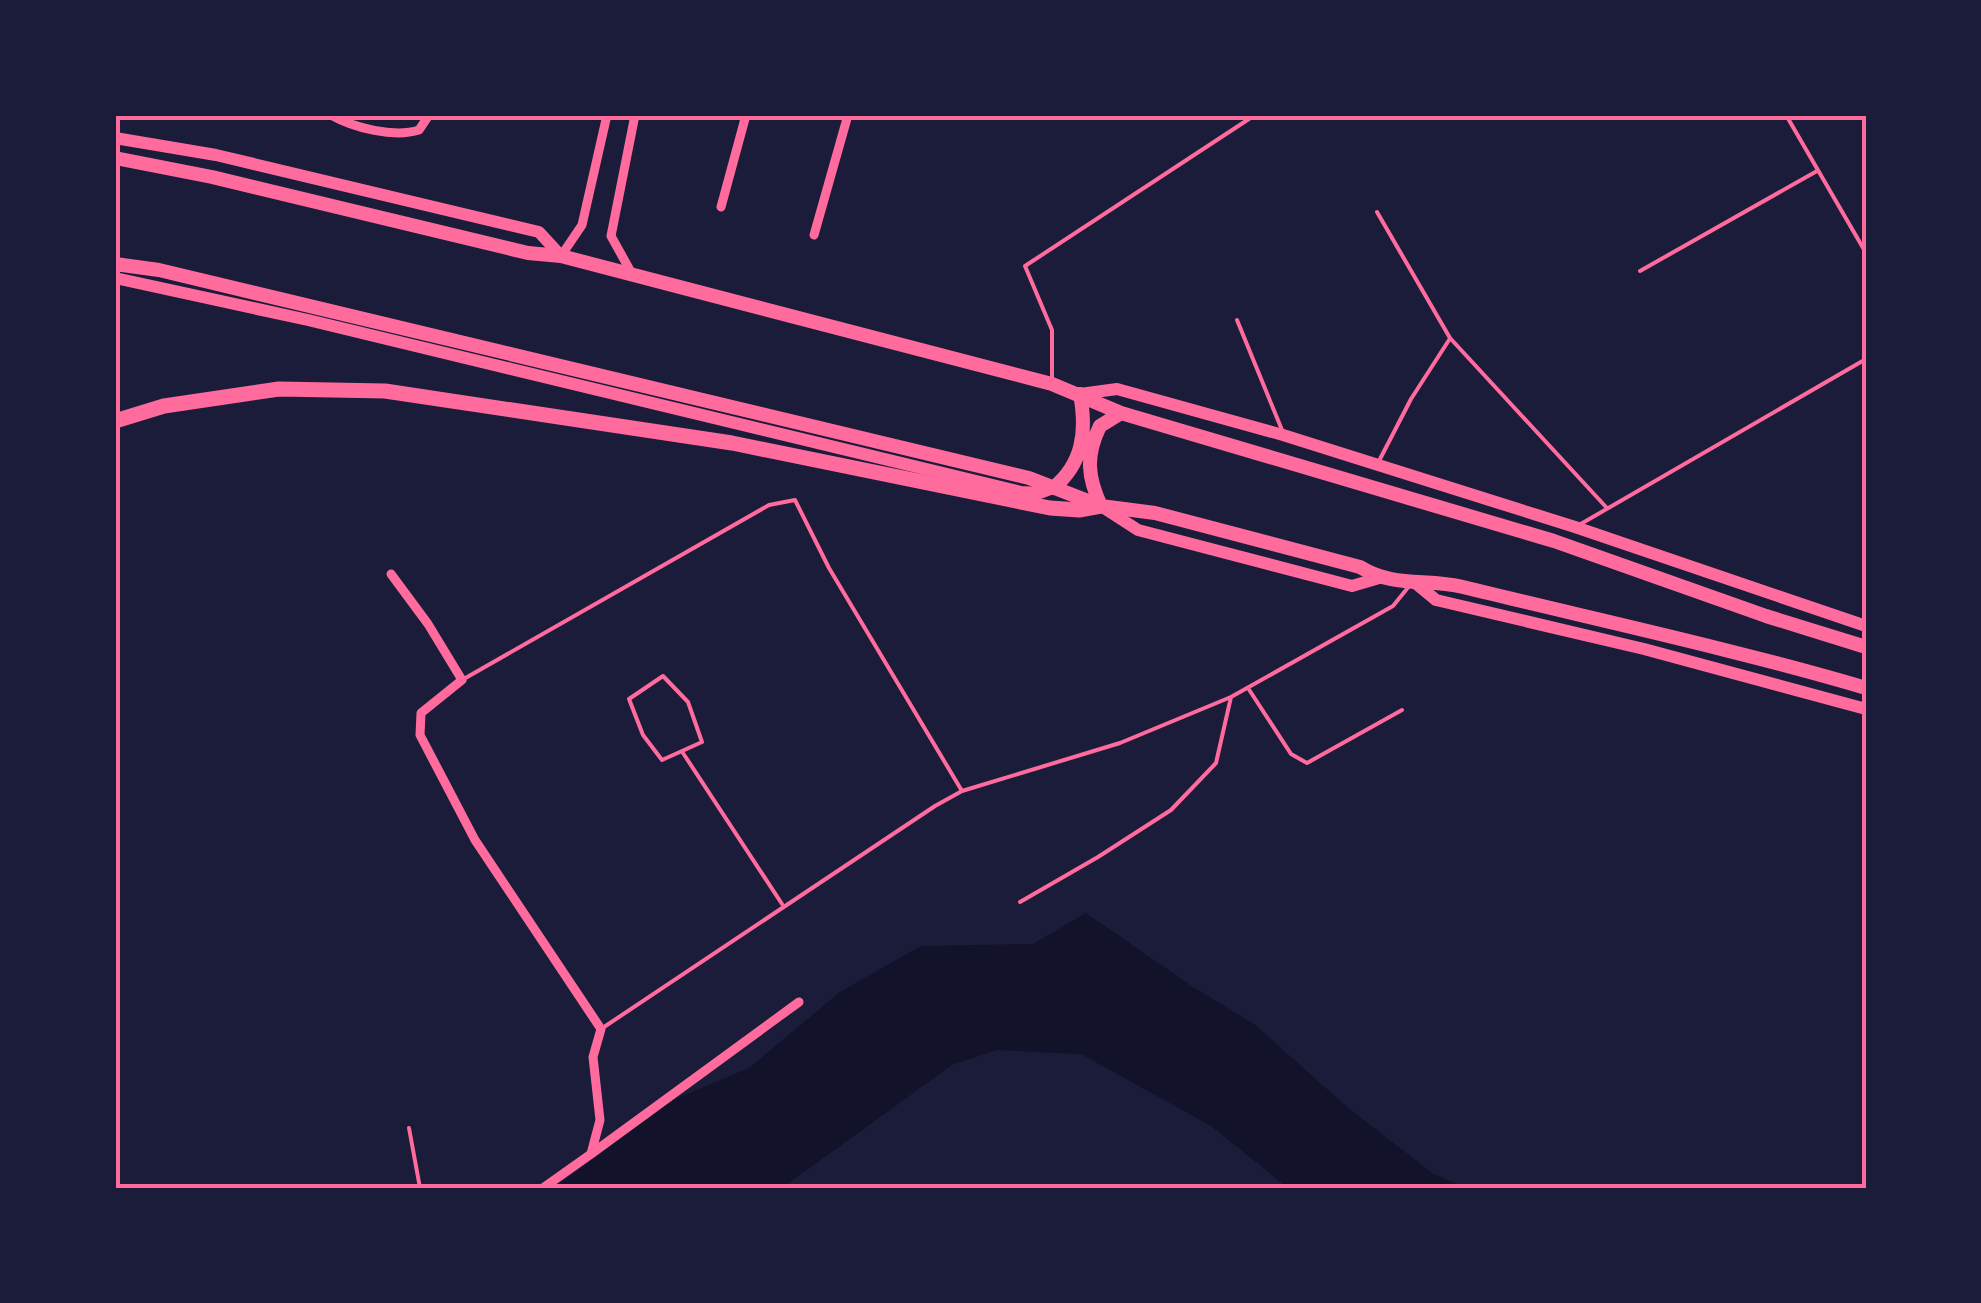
<svg xmlns="http://www.w3.org/2000/svg" width="1981" height="1303" font-family="'Libre Baskerville',serif">
<style>
.water{fill:#12122b}
.lines{fill:none;stroke-linecap:round;stroke-linejoin:round}
.service{stroke:#ff6b9d;stroke-width:4}
.minor{stroke:#ff6b9d;stroke-width:9}
.primary{stroke:#ff6b9d;stroke-width:12}
.trunk{stroke:#ff6b9d;stroke-width:14}
.motorway{stroke:#ff6b9d;stroke-width:15}
.neatline{fill:none;stroke:#ff6b9d;stroke-width:4}
</style>
<rect width="100%" height="100%" fill="#1b1b3a"/>
<!-- water -->
<path class="water" d="M 1086,913 L 1193,987 L 1254,1024 L 1347,1107 L 1432,1173 L 1465,1188 L 1288,1188 L 1211,1126 L 1081,1054 L 997,1050 L 952,1065 L 782,1188 L 554,1188 L 673,1100 L 749,1068 L 840,992 L 921,946 L 1033,944 Z"/>
<g class="lines">
<!-- service -->
<path class="service" d="M 1786,115 L 1866,253
M 1377,212 L 1450,338 L 1606,507
M 1640,271 L 1817,171
M 1237,320 L 1282,430
M 1052,379 L 1052,330 L 1025,266 L 1255,115
M 1379,461 L 1411,399 L 1449,340
M 1579,525 L 1866,359
M 663,676 L 688,702 L 702,742 L 662,760 L 643,735 L 629,699 Z
M 462,680 L 769,505 L 795,500 L 829,568 L 962,791
M 1248,688 L 1291,754 L 1307,763 L 1402,710
M 683,753 L 782,904
M 1020,902 L 1098,857 L 1171,810 L 1216,763 L 1231,697
M 601,1029 L 935,806 L 962,791 L 1120,743 L 1231,697 L 1393,606 L 1410,585
M 409,1128 L 420,1188"/>
<!-- minor -->
<path class="minor" d="M 331,115 C 354,128 394,138 419,130 L 429,115
M 721,207 L 746,115
M 814,235 L 848,115
M 561,256 L 582,225 L 607,115
M 631,272 L 611,236 L 635,115
M 391,574 L 428,624 L 462,680 L 421,713 L 420,735 L 475,840 L 601,1029 L 593,1057 L 600,1120 L 591,1154 L 543,1188
M 591,1154 L 799,1002"/>
<!-- primary -->
<path class="primary" d="M 115,138 L 216,155 L 539,232 L 561,256
M 115,278 L 308,320 L 1021,492 L 1040,493 L 1053,488
M 1080,394 L 1117,389 L 1283,435 L 1575,527 L 1866,626
M 1104,508 L 1138,530 L 1352,586 L 1379,578
M 1413,581 L 1436,600 L 1644,649 L 1866,709"/>
<!-- trunk -->
<path class="trunk" d="M 115,158 L 212,177 L 528,253 L 561,256 L 1052,384 L 1121,413 L 1554,541 L 1766,616 L 1866,647
M 115,264 L 159,270 L 1029,478 L 1101,506 L 1155,513 L 1360,567 C 1394,588 1426,578 1463,587 C 1598,620 1733,649 1866,688
M 1053,488 C 1083,464 1087,431 1080,394
M 1101,506 C 1088,478 1085,456 1100,426 L 1121,413"/>
<!-- motorway -->
<path class="motorway" d="M 115,421 L 164,406 L 279,389 L 385,391 L 732,443 L 1050,508 L 1079,510 L 1101,506"/>
</g>
<!-- border -->
<rect width="1981" height="1303" fill="none" stroke="#1b1b3a" stroke-width="235"/>
<rect x="118" y="118" width="1746" height="1068" class="neatline"/>
</svg>
